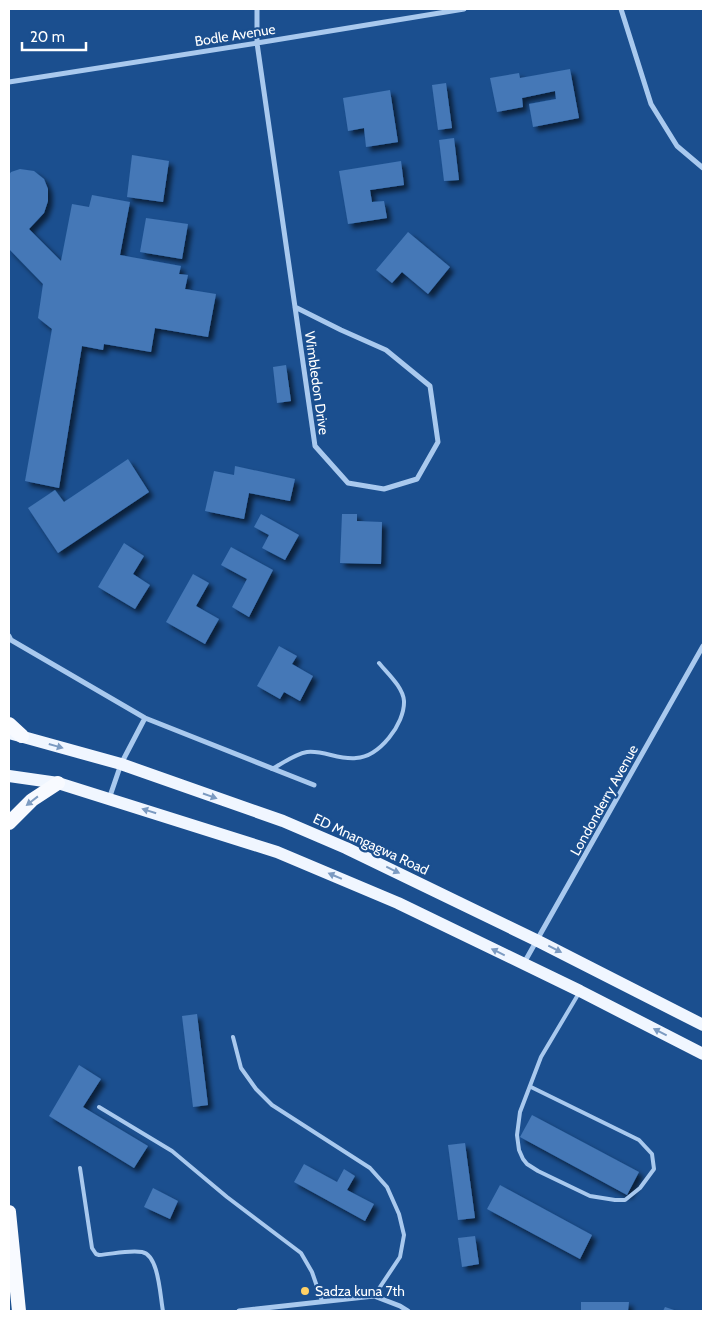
<svg xmlns="http://www.w3.org/2000/svg" width="712" height="1320" font-family="Cabin,sans-serif">
<style>
.building{fill:#4478b7;filter:url(#shadow)}
.lines{fill:none;stroke-linecap:round;stroke-linejoin:round}
.service{stroke:#a9c9ee;stroke-width:4}
.minor{stroke:#a9c9ee;stroke-width:5}
.primary{stroke:#f0f6ff;stroke-width:12}
.trunk{stroke:#f8faff;stroke-width:14}
.oneway{fill:#7b9ac1}
.oneway2{fill:#7e9cc1}
.poi-dot{fill:#ffd166;stroke:#1b4f8f;stroke-width:2}
.labels{text-anchor:middle;stroke-width:4.5;stroke-linejoin:round;paint-order:stroke}
.street-label{font-size:14px;fill:#fff;stroke:#1b4f8f}
.poi-label{font-size:14px;fill:#fff;stroke:#1b4f8f;text-anchor:start}
</style>
<defs>
<filter id="shadow"><feDropShadow dx="4.5" dy="4.5" stdDeviation="2.5" flood-color="#0009"/></filter>
</defs>
<rect width="100%" height="100%" fill="#1b4f8f"/>
<!-- building -->
<path class="building" d="M 570,69 L 579,118 L 533,127 L 529,104 L 556,99 L 555,91 L 522,98 L 523,107 L 497,112 L 490,78 L 519,73 L 520,78 Z
M 446,83 L 452,128 L 438,130 L 432,85 Z
M 390,90 L 398,142 L 366,147 L 364,128 L 348,131 L 343,98 Z
M 454,138 L 459,180 L 444,181 L 439,140 Z
M 132,155 L 169,161 L 163,202 L 127,197 Z
M 401,161 L 404,185 L 370,190 L 372,202 L 384,201 L 387,218 L 348,224 L 339,171 Z
M 20,169 L 34,171 L 44,179 L 48,189 L 48,201 L 44,213 L 29,229 L 61,261 L 72,204 L 89,207 L 92,195 L 130,202 L 120,255 L 181,266 L 179,274 L 188,275 L 185,289 L 216,294 L 208,337 L 155,328 L 151,352 L 104,344 L 103,350 L 82,346 L 59,488 L 25,481 L 52,329 L 38,318 L 43,284 L 9,249 L 9,175 L 11,172 Z
M 146,218 L 188,224 L 182,259 L 140,252 Z
M 408,232 L 450,267 L 428,294 L 402,272 L 392,283 L 376,270 Z
M 286,365 L 291,401 L 277,403 L 273,367 Z
M 128,459 L 149,492 L 58,553 L 28,508 L 55,490 L 64,502 Z
M 235,466 L 295,479 L 290,501 L 249,493 L 244,519 L 205,511 L 214,471 L 234,475 Z
M 261,514 L 299,535 L 285,560 L 262,548 L 269,535 L 254,527 Z
M 342,514 L 357,514 L 357,521 L 382,522 L 381,564 L 340,563 Z
M 124,543 L 144,556 L 133,574 L 150,585 L 135,609 L 98,587 Z
M 231,547 L 273,570 L 249,617 L 232,607 L 247,579 L 221,565 Z
M 193,574 L 209,583 L 196,606 L 219,619 L 205,644 L 166,622 Z
M 279,646 L 297,656 L 292,664 L 313,676 L 300,701 L 284,692 L 280,699 L 257,686 Z
M 197,1014 L 208,1105 L 193,1107 L 182,1016 Z
M 79,1065 L 101,1079 L 83,1107 L 148,1146 L 134,1168 L 49,1116 Z
M 532,1115 L 639,1172 L 627,1195 L 520,1137 Z
M 465,1143 L 475,1218 L 458,1220 L 448,1145 Z
M 304,1164 L 337,1182 L 344,1169 L 355,1176 L 347,1190 L 374,1204 L 365,1221 L 294,1182 Z
M 500,1185 L 592,1235 L 580,1259 L 487,1209 Z
M 153,1188 L 178,1201 L 170,1219 L 144,1207 Z
M 475,1236 L 479,1264 L 462,1267 L 458,1238 Z
M 581,1302 L 629,1302 L 628,1311 L 581,1311 Z
M 665,1307 L 677,1311 L 663,1311 Z"/>
<g class="lines">
<!-- service -->
<path class="service" d="M 272,769 C 283,763 295,754 307,752 C 323,750 339,760 356,758 C 379,757 405,724 404,701 C 403,687 387,673 379,663
M 233,1037 L 241,1068 L 256,1089 L 272,1105 L 370,1168 L 387,1187 L 399,1214 L 404,1235 L 400,1257 L 374,1296
M 531,1087 L 639,1140 L 652,1154 L 654,1169 L 640,1188 L 625,1200 L 615,1200 L 590,1196 L 538,1171 L 527,1164 L 523,1159 L 519,1150 L 517,1135 L 520,1112 L 541,1057 L 579,993
M 99,1107 L 172,1151 L 227,1197 L 301,1253 L 312,1272 L 322,1301
M 80,1168 L 92,1248 L 96,1254 L 99,1255 C 113,1254 128,1250 142,1252 C 159,1255 160,1296 163,1311"/>
<!-- minor -->
<path class="minor" d="M 257,9 L 257,43 L 315,446 L 348,483 L 384,489 L 417,479 L 438,442 L 430,386 L 386,350 L 341,330 L 295,307
M 621,9 L 651,104 L 677,146 L 703,168
M 9,82 L 257,43 L 464,9
M 9,636 L 11,640 L 145,718 L 314,785
M 109,799 L 121,764 L 145,718
M 524,963 L 703,646
M 239,1311 L 374,1296 L 400,1306 L 408,1311"/>
<!-- primary -->
<path class="primary" d="M 9,733 L 121,764 L 283,821 L 346,848 L 538,941 L 703,1025
M 9,776 L 58,783 L 277,852 L 398,903 L 580,991 L 703,1054"/>
<!-- trunk -->
<path class="trunk" d="M 9,724 L 22,736
M 9,823 L 32,800 L 58,783
M 9,1212 L 19,1311"/>
</g>
<!-- one-way arrows -->
<defs><path id="oneway-solid" d="M-6-.8H1V-3.2L6.5 0L1 3.2V.8H-6Z" transform="scale(1.25)"/></defs>
<g class="oneway">
<use href="#oneway-solid" transform="translate(56 746) rotate(16)"/>
<use href="#oneway-solid" transform="translate(210 796) rotate(19)"/>
<use href="#oneway-solid" transform="translate(149 811) rotate(-163)"/>
<use href="#oneway-solid" transform="translate(393 870) rotate(26)"/>
<use href="#oneway-solid" transform="translate(335 876) rotate(-157)"/>
<use href="#oneway-solid" transform="translate(555 949) rotate(27)"/>
<use href="#oneway-solid" transform="translate(498 952) rotate(-154)"/>
<use href="#oneway-solid" transform="translate(660 1032) rotate(-153)"/>
</g>
<use class="oneway2" href="#oneway-solid" transform="translate(32 801) rotate(142)"/>
<!-- markers -->
<circle class="poi-dot" cx="305" cy="1291" r="5"/>
<g class="labels">
<!-- street labels -->
<g class="street-label">
<text transform="translate(235 35) rotate(-9)" y="5">Bodle Avenue</text>
<text transform="translate(317 383) rotate(82)" y="5">Wimbledon Drive</text>
<text transform="translate(604 800) rotate(-61)" y="5">Londonderry Avenue</text>
<text transform="translate(371 844) rotate(25)" y="5">ED Mnangagwa Road</text>
</g>
<!-- poi labels -->
<g class="poi-label">
<text x="315" y="1296">Sadza kuna 7th</text>
</g>
</g>
<!-- border -->
<rect width="712" height="1320" fill="none" stroke="#ffffff" stroke-width="20"/>
<!-- scale -->
<path d="M22 42v8h64v-8" fill="none" stroke="#ffffff" stroke-width="2.5"/>
<text x="30" y="42" font-size="15" fill="#ffffff" stroke="#1b4f8f" stroke-width="4" paint-order="stroke">20 m</text>
</svg>
